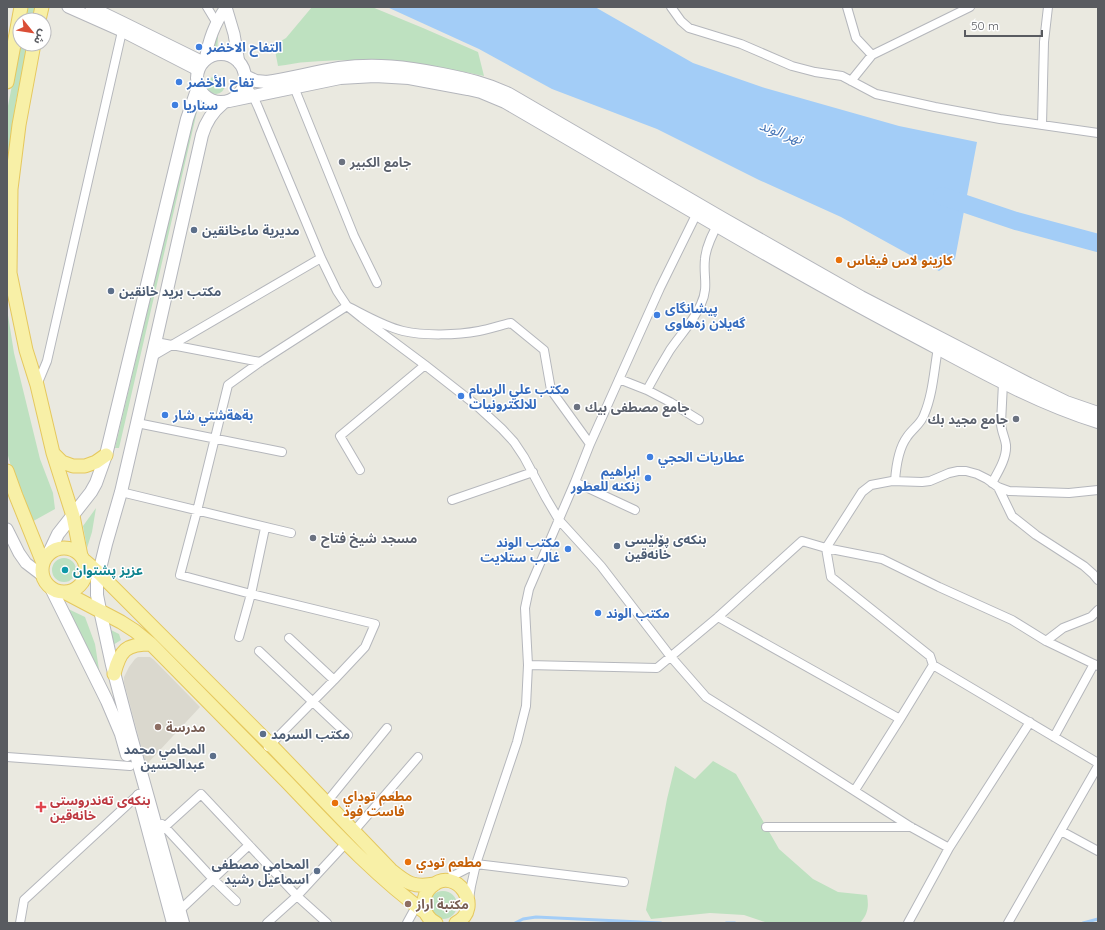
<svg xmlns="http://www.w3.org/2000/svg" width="1105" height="930" font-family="Quicksand,'Noto Sans Arabic',sans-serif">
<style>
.education{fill:#dad8ce}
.green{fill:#bee1c0}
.water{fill:#a3cdf7}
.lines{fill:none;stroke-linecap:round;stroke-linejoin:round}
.stream{stroke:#a3cdf7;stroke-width:3}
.river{stroke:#a3cdf7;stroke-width:18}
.minor-casing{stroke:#b5b7bc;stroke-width:10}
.tertiary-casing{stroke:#b5b7bc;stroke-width:13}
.secondary-casing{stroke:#b4b6bc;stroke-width:14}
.primary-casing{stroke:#e5c85e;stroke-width:15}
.minor{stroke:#fff;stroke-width:8}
.tertiary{stroke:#fff;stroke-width:11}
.secondary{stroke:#fff;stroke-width:12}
.primary{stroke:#f8f0a7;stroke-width:13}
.shop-dot{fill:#3f7fe0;stroke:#fff;stroke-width:1.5}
.worship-dot{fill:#6b7280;stroke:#fff;stroke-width:1.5}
.service-dot{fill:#5c6f8a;stroke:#fff;stroke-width:1.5}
.food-dot{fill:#e8710a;stroke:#fff;stroke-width:1.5}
.culture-dot{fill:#0f9aa8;stroke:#fff;stroke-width:1.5}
.education-dot{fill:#8d6e63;stroke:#fff;stroke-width:1.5}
.health-dot{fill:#e0444e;stroke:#fff;stroke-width:1.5}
.labels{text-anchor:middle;stroke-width:3;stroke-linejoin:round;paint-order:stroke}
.shop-label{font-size:13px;font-weight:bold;fill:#366cbe;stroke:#fff;text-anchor:start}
.worship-label{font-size:13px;font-weight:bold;fill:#5b616d;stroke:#fff;text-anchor:start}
.service-label{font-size:13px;font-weight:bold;fill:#4e5e75;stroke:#fff;text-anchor:start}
.food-label{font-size:13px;font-weight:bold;fill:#c56008;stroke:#fff;text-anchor:start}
.culture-label{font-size:13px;font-weight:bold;fill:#0d838f;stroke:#fff;text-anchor:start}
.education-label{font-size:13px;font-weight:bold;fill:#785e54;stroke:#fff;text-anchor:start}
.health-label{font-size:13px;font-weight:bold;fill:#be3a42;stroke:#fff;text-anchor:start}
.water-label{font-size:14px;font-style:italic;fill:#4977b7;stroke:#fff}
</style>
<rect width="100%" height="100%" fill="#eae9e0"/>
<!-- education -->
<path class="education" d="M 138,657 L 150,657 L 154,660 L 200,707 L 146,765 L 124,682 L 124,677 L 129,667 L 135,659 Z"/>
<!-- green -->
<path class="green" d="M 27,7 L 35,7 L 32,20 L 25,20 Z
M 312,7 L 372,7 L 423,28 L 478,52 L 484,76 C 427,64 367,57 308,62 C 298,62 288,65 278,66 L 274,45 L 286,38 Z
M 218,35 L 217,55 L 210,53 Z
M 20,44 L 28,44 L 16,101 L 7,164 L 7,111 Z
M207 85a9 9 0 1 1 18 0a9 9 0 1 1-18 0Z
M 198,107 L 119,448 L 115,448 L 195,110 Z
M 7,309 L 14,353 L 40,459 L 53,493 L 55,509 L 28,524 L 22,507 L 7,452 Z
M 96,508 L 92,532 L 87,548 L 83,526 Z
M52 570a12 12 0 1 1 24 0a12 12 0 1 1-24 0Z
M 62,606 L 85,617 L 95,644 L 100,676 Z
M 105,627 L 119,634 L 121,640 L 113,645 Z
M 713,761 L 736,774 L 779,849 L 813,879 L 838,892 L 867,895 C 869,907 868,914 860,923 L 768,923 L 744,915 L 710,913 L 651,919 L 646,910 L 667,799 L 675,766 L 695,779 Z
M429 905a14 14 0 1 1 28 0a14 14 0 1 1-28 0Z"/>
<!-- water -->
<path class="water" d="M 387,7 L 595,7 L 693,63 L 765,88 L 899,126 L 977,142 L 955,259 L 939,271 L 841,217 L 759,180 L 657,129 L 552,89 L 479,49 Z"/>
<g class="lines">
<!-- stream -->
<path class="stream" d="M 515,923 L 523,919 L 536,917 L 661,923
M 726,923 L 735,923
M 1083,923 L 1098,919"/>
<!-- river -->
<path class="river" d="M 942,196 L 1016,221 L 1098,243"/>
<defs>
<path id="minor" d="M 207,7 L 216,22
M 671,7 L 681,21 L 689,28 L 741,44 L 792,66 L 815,72 L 842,76 L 876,94 L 935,107 L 1000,119 L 1098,133
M 847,7 L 856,38 L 872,55
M 851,81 L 872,55 L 970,7
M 245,82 L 253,96 L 258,107 L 321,258 L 337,291 L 347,306 L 362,318 L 425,365 L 476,405 L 502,429 L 514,442 L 524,457 L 546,498 L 559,520 L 601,566 L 671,657 L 706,697 L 770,737 L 911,827 L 949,848
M 294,87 L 354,236 L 377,283
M 1042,125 L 1044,42 L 1048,7
M 156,342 L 260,362
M 153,356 L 321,258
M 619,379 L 647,390 L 670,402 L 699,420
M 37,385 L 47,361 L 123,27
M 647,390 C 654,377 662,363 670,350 C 680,335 694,321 701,304 C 709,287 703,276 705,259 C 706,246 713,233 719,222
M 137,423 L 282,452
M 360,470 L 340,436 L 425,365
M 895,481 C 896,467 898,449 907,437 C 912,429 921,424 924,415 C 933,394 934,370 938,348
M 575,482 L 635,510
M 992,483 C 998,472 1007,458 1006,445 C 1005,437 1001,431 1001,423 L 1003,383
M 998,487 L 1012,516 L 1036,535 L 1084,566 L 1093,574 L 1098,580
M 1098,490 L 1069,493 L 1009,491 L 998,487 L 987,479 L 977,474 L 966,471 L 958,471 L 949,473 L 930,481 L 922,482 L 892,481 L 871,485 L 862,492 L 826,548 L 831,577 L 930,656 L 933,665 L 1098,763
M 121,492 L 291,533
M 452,500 L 533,472
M 718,617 L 900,719
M 239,637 L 251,594 L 265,528
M 289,638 L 334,680
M 1046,641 L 1063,628 L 1091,617 L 1098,610
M 259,651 L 348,735
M 528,665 L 657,668 L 718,617 L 802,541 L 826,548 L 882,559 L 939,587 L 1012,620 L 1046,641 L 1098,666
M 1054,737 L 1094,664
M 268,747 L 334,680 L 365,647 L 375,624 L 251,594 L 180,575 L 197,511 L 228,385 L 260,362 L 347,306 C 365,315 383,326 403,331 C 425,336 457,335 479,331 C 490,329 501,325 511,323 L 544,350 L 551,390 L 590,444
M 7,757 L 130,766
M 855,790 L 900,719 L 933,665
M 326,803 L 387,728
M 162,824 L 213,879 L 236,901
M 766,827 L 911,827
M 354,831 L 418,757
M 1061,831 L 1098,851
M 158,833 L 201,794 L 297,896 L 327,923
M 445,880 L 476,864 L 624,882
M 469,899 L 471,886 L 476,864 L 517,742 L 526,706 L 528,665 L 525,608 L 529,589 L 575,482 L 590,444 L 660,288 L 696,215
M 180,910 L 249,845
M 20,923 L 24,900 L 139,794
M 267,923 L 297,896 L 346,843
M 407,923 L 418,903
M 908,923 L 949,848 L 1030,722
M 1008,923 L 1098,766"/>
<path id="tertiary" d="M 68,7 L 122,31 L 198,70
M 91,7 L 124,23 L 203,62
M 226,7 L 234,34 L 239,63
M 205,60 C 209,39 214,25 226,7
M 7,529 L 19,553 L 26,563 L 43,576"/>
<path id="secondary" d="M197 78a24 24 0 1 1 48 0a24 24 0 1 1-48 0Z
M 245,76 L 256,81 L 267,82 C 291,78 315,72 339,68 C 375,63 407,67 442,74 C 467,79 486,83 509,94 L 722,218 L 861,297 L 1029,384 L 1066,402 L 1098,413
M 229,101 L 340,78 L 375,76 L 409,78 L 468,89 L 481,92 L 505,102 C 638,179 769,259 905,331 C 968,364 1030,401 1098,422
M 48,555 L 58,534 L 91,492 L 96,483 L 106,455 L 187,119 L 198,87
M 51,588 L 107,701 L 121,734 L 127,755
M 139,796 L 173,923
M 183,923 L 130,733 L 112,665 L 100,610 L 97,595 L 97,581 L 106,544 L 121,492 L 137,423 L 202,135 C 206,121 212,112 223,103"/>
<path id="primary" d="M 39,20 L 42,7
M 34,44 L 19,125 L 11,189 L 10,273 L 26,350 L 37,385 L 53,453 L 73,516 L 81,556
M 7,82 L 21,7
M 53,453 L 62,462 L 73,466 L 85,466 L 96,462 L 106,455
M 7,471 L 16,496 L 43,563
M42 570a22 22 0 1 1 44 0a22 22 0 1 1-44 0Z
M 85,561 L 99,573 L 270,744 L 391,870 C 407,883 413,888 435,884
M 64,592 L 121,622 L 135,631 L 151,644 C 196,690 242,736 287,782 C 331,828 375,876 426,913
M 114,674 C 120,650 126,644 151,644
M 436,923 C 428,919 424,912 424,903 C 424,896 427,890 432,886 C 456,865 485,908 456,923"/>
</defs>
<!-- minor casing -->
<use href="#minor" class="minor-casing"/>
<!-- tertiary casing -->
<use href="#tertiary" class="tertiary-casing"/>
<!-- secondary casing -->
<use href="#secondary" class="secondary-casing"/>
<!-- primary casing -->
<use href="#primary" class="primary-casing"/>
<!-- minor -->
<use href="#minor" class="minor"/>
<!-- tertiary -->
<use href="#tertiary" class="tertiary"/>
<!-- secondary -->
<use href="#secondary" class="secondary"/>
<!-- primary -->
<use href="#primary" class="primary"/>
</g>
<!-- markers -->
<g class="shop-dot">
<circle cx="199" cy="47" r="4"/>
<circle cx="179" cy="82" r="4"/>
<circle cx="175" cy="105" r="4"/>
<circle cx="657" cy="315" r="4"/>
<circle cx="461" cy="396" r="4"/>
<circle cx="165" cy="415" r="4"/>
<circle cx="650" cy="457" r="4"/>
<circle cx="648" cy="478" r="4"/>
<circle cx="568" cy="549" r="4"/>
<circle cx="598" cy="613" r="4"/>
</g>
<g class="worship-dot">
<circle cx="342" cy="162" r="4"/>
<circle cx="577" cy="407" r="4"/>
<circle cx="1016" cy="419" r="4"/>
<circle cx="313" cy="538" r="4"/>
</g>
<g class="service-dot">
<circle cx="194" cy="230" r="4"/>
<circle cx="111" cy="291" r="4"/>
<circle cx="617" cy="546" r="4"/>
<circle cx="263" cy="734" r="4"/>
<circle cx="213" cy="756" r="4"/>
<circle cx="317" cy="871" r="4"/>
</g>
<g class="food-dot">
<circle cx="839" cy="260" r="4"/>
<circle cx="335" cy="803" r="4"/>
<circle cx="408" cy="862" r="4"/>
</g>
<circle class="culture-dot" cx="65" cy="570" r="4"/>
<g class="education-dot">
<circle cx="158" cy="727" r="4"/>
<circle cx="408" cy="904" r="4"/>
</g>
<path class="health-dot" d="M39 801h4v4h4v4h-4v4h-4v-4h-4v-4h4z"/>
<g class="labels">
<!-- shop labels -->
<g class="shop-label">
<text x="207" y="52">التفاح الاخضر</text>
<text x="187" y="87">تفاح الأخضر</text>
<text x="183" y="110">سناريا</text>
<text x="665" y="313">پیشانگای<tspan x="665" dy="15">گەیلان زەهاوی</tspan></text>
<text x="469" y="394">مكتب علي الرسام<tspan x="469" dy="15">للالكترونيات</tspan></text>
<text x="173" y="420">بةهةشتي شار</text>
<text x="658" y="462">عطاريات الحجي</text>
<text x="640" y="476" text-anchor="end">ابراهيم<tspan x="640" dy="15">زنكنه للعطور</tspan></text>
<text x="560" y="547" text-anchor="end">مكتب الوند<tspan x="560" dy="15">غالب ستلايت</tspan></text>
<text x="606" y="618">مكتب الوند</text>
</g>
<!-- worship labels -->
<g class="worship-label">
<text x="350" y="167">جامع الكبير</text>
<text x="585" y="412">جامع مصطفى بيك</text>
<text x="1008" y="424" text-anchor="end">جامع مجيد بك</text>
<text x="321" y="543">مسجد شيخ فتاح</text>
</g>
<!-- service labels -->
<g class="service-label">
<text x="202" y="235">مديرية ماءخانقين</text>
<text x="119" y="296">مكتب بريد خانقين</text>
<text x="625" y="544">بنکەی پۆلیسی<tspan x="625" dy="15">خانەقین</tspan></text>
<text x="271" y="739">مكتب السرمد</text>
<text x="205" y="754" text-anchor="end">المحامي محمد<tspan x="205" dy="15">عبدالحسين</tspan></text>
<text x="309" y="869" text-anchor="end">المحامي مصطفى<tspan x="309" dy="15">اسماعيل رشيد</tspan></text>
</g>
<!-- food labels -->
<g class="food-label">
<text x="847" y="265">كازينو لاس فيغاس</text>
<text x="343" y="801">مطعم توداي<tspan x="343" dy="15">فاست فود</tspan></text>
<text x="416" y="867">مطعم تودي</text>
</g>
<!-- culture labels -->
<g class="culture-label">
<text x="73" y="575">عزيز پشتوان</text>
</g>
<!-- education labels -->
<g class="education-label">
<text x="166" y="732">مدرسة</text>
<text x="416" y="909">مكتبة اراز</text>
</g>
<!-- health labels -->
<g class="health-label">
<text x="50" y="805">بنکەی تەندروستی<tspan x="50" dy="15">خانەقین</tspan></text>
</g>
<!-- water labels -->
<g class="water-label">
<text transform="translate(781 132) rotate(20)" y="5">نهر الوند</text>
</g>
</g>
<!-- border -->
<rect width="1105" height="930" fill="none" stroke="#595b60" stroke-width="16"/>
<!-- north arrow -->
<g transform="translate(32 32) rotate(120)"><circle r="19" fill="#ffffff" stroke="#bdbdbf"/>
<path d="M0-3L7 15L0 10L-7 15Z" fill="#da4e36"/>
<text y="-6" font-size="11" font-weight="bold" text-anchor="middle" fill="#595b60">ش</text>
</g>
<!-- scale -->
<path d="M965 30v6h77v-6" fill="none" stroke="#595b60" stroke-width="2"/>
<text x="971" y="30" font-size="12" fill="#595b60" stroke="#ffffff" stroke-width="3" paint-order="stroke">50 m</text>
</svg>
